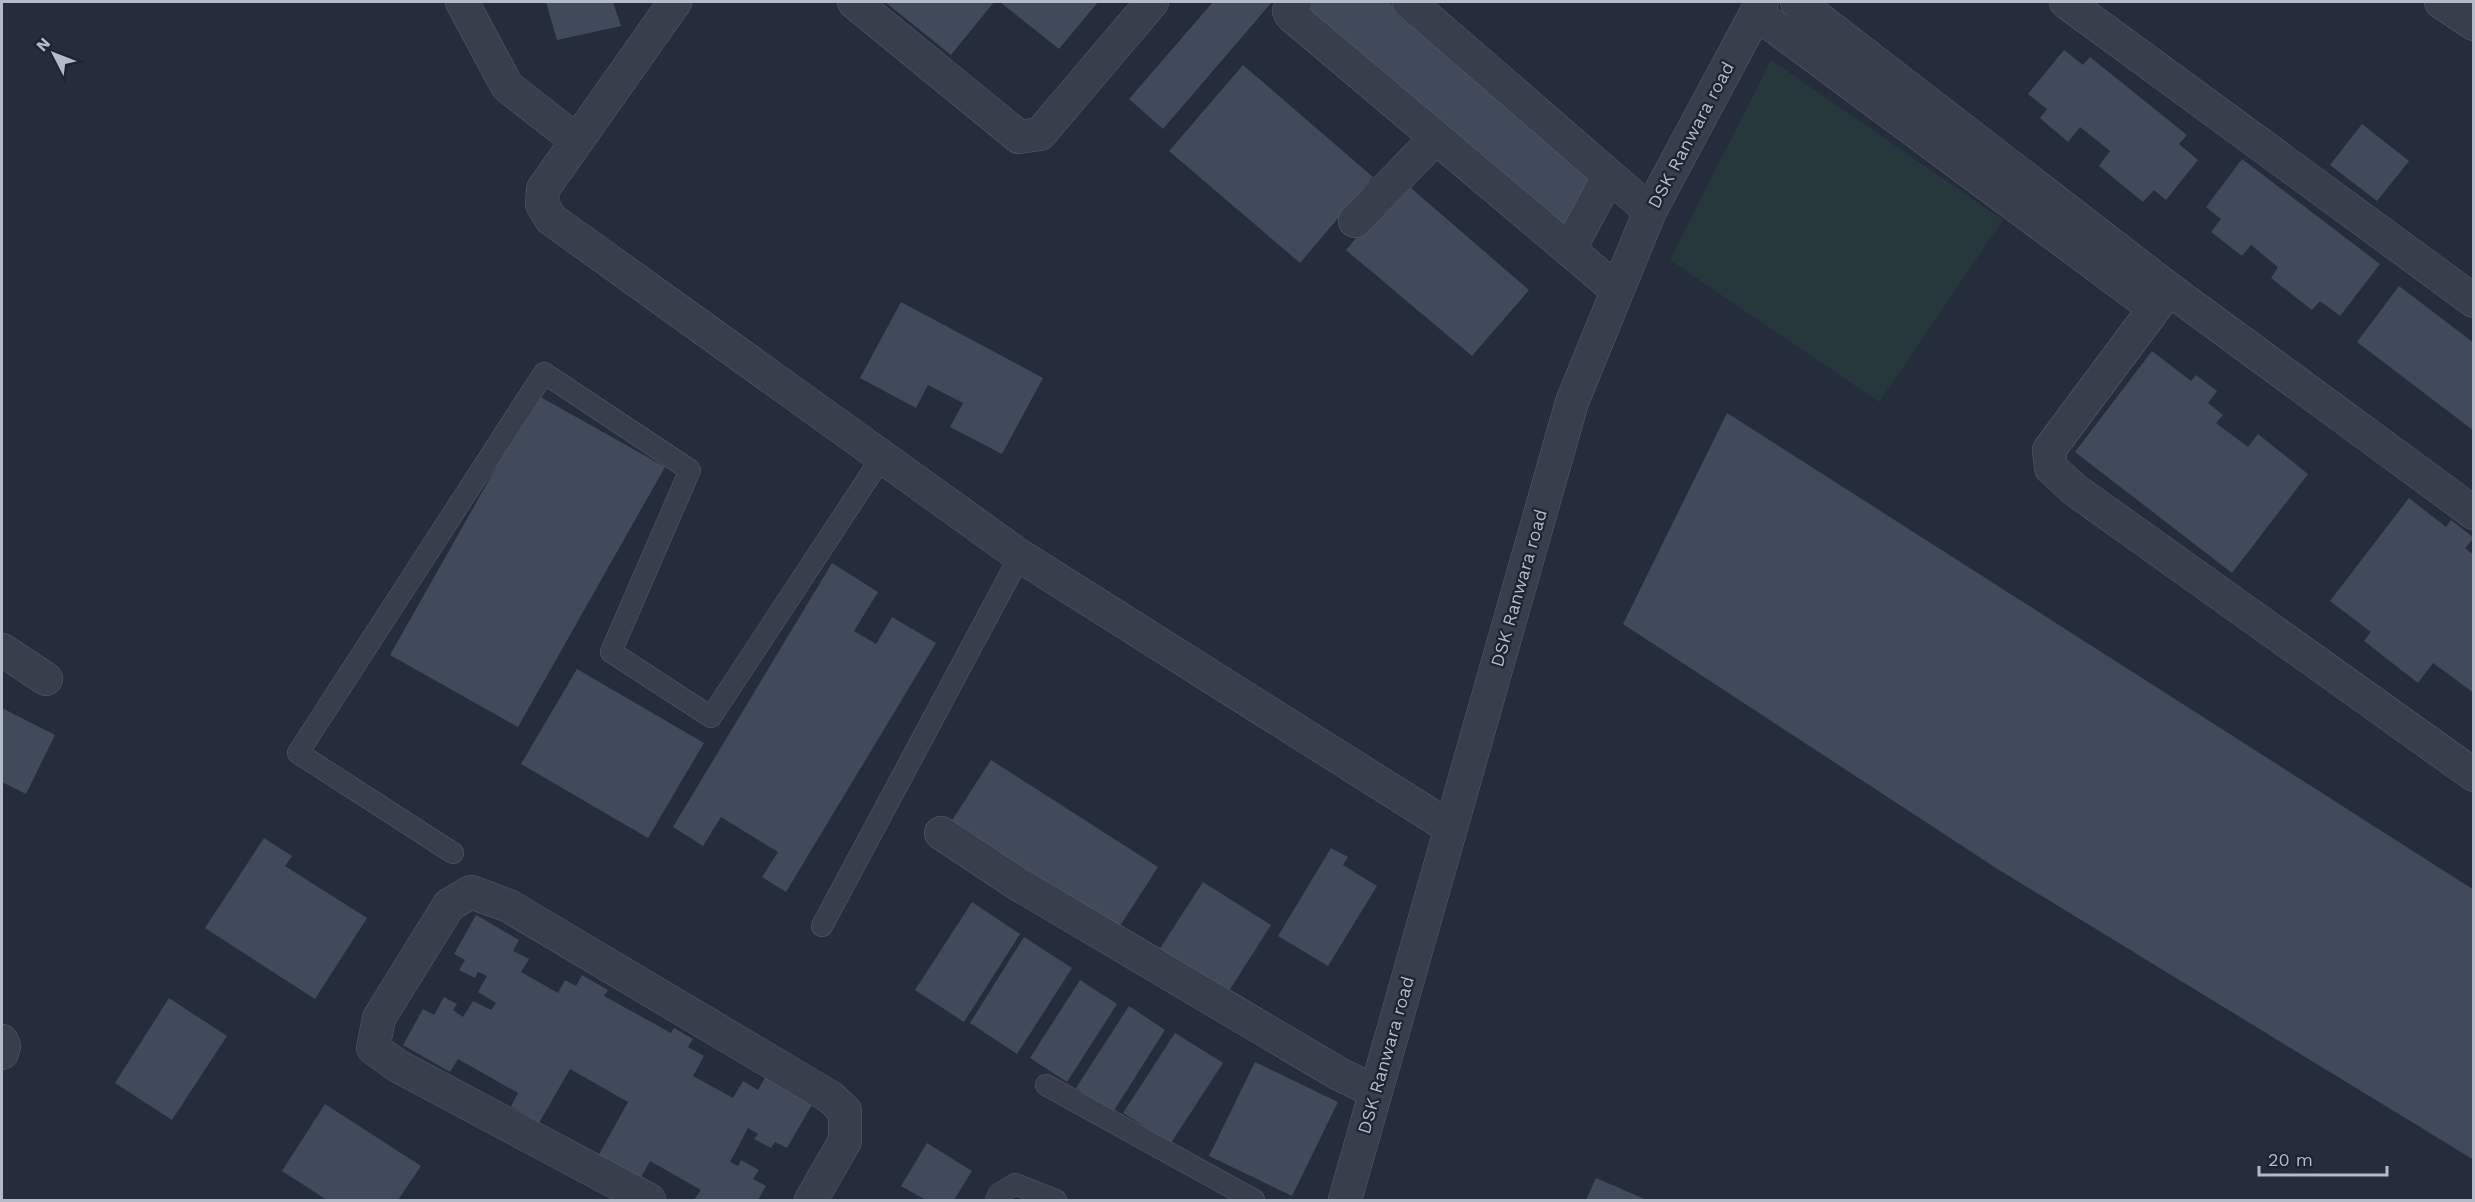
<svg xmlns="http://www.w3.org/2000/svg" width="2475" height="1202" font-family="'Work Sans',sans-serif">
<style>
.garden{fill:#27383d}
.building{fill:#414a5b}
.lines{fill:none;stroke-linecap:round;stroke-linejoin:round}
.service-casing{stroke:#575c6b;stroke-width:22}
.minor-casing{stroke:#575c6b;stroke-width:34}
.tertiary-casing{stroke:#575c6b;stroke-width:34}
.service{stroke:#393e4d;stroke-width:21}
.minor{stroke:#393e4d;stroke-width:33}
.tertiary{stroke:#393e4d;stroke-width:33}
.labels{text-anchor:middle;stroke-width:4.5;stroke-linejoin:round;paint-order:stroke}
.street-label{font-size:18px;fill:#b4bac8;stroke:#1e2332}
</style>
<rect width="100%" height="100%" fill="#252c3c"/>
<!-- garden -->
<path class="garden" d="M 1771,60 L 2003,220 L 1879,402 L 1670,260 Z"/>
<!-- building -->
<path class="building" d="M 546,2 L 613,2 L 621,26 L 557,40 Z
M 885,2 L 994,2 L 951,55 Z
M 1000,2 L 1098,2 L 1059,49 Z
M 1213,2 L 1272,2 L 1163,129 L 1129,99 Z
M 1301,2 L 1389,2 L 1597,186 L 1566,228 L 1299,5 Z
M 2064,50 L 2083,65 L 2090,57 L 2187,135 L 2179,144 L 2198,160 L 2166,200 L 2154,190 L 2143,202 L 2099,166 L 2110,151 L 2080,127 L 2068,142 L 2040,118 L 2047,109 L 2028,94 Z
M 1243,65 L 1373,177 L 1300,263 L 1169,151 Z
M 2362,124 L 2409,161 L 2377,201 L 2330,165 Z
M 2242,159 L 2380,264 L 2340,316 L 2320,301 L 2312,310 L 2271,278 L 2278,267 L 2251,245 L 2242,256 L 2211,232 L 2221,219 L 2206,207 Z
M 1404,182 L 1529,290 L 1472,356 L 1346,250 Z
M 2399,286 L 2474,343 L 2474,431 L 2357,342 Z
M 901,302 L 1043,378 L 1002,454 L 950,427 L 963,403 L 928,385 L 916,408 L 860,378 Z
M 2152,351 L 2191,381 L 2196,375 L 2217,391 L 2208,403 L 2223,415 L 2216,423 L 2248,447 L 2258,434 L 2308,474 L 2232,573 L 2075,452 Z
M 537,395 L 665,467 L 518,727 L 390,655 Z
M 1727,413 L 2474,890 L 2474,1160 L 1996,868 L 1623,624 Z
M 2409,498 L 2446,527 L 2451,520 L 2474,538 L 2465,548 L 2474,555 L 2474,693 L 2433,663 L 2418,683 L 2364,641 L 2371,632 L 2330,601 Z
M 832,563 L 878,592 L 854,631 L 876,644 L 892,617 L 936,643 L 786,892 L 762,877 L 778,852 L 721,817 L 703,846 L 673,827 Z
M 577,669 L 704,743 L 648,838 L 521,764 Z
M 2,708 L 55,735 L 26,794 L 2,782 Z
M 991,760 L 1158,867 L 1118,929 L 951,822 Z
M 264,838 L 292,856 L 285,866 L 367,918 L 315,999 L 205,928 Z
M 1331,848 L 1348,857 L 1343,865 L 1377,886 L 1328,966 L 1278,936 Z
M 1203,882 L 1271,925 L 1227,994 L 1159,950 Z
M 972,902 L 1020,934 L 964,1022 L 915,990 Z
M 476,915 L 519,940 L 513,951 L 529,959 L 521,972 L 558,993 L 565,980 L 576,986 L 582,975 L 608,990 L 604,996 L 671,1033 L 674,1028 L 693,1039 L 688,1047 L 704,1056 L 693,1076 L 733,1098 L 743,1081 L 758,1090 L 766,1076 L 813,1103 L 787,1148 L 775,1142 L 771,1148 L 754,1139 L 758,1134 L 748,1128 L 730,1162 L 738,1166 L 741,1160 L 759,1170 L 753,1179 L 766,1186 L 758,1200 L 694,1200 L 701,1190 L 650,1161 L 640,1179 L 598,1156 L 628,1102 L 570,1069 L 539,1123 L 511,1106 L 518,1093 L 458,1059 L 450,1072 L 403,1045 L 423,1009 L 434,1015 L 444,997 L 457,1004 L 453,1010 L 463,1017 L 473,1001 L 491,1010 L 496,1003 L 478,992 L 487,976 L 478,972 L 475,978 L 459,970 L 465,960 L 454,954 Z
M 1024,937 L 1072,968 L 1017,1054 L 970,1023 Z
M 1080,980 L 1117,1004 L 1067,1082 L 1030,1058 Z
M 169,998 L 227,1036 L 172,1120 L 115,1083 Z
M 1129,1006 L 1165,1030 L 1113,1112 L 1076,1088 Z
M 1175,1033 L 1223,1063 L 1171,1143 L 1123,1113 Z
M 1255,1062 L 1338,1102 L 1292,1196 L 1209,1156 Z
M 325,1104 L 421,1166 L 398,1200 L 327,1200 L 282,1171 Z
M 927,1143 L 972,1171 L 954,1200 L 926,1200 L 901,1186 Z
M 1596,1178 L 1647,1200 L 1586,1200 Z"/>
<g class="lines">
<defs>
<path id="service" d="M 453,853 L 298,753 L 544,373 L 690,470 L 611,652 L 711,717 L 882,457
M 822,926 L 1020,556
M 1046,1085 L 1254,1200
M 996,1200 L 999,1194 L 1015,1184 L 1056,1200"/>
<path id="minor" d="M 462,2 L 507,86 L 577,141
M 675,2 L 543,189 L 542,204 L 551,219 L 1020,556 L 1451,828
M 854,2 L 1019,137 L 1040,134 L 1152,2
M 1295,2 L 1289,11 L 1292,16 L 1617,290
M 1409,2 L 1650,211
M 1797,2 L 2169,289 L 2474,513
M 2066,2 L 2474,301
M 2441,2 L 2474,24
M 1756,13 L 2154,308
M 1355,221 L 1423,151
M 1569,250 L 1609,176
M 2169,289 L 2049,450 L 2051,468 L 2075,490 L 2474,775
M 2,650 L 46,679
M 941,833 L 1018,884 L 1339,1074 L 1376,1092
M 2,1041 L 4,1046 L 2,1053
M 649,1200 L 398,1066 L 373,1048 L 379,1018 L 449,905 L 471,892 L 509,906 L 830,1097 L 845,1111 L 845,1141 L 811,1200"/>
<path id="tertiary" d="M 1345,1200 L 1572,402 L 1650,211 L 1762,2"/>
</defs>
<!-- service casing -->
<use href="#service" class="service-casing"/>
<!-- minor casing -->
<use href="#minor" class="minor-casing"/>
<!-- tertiary casing -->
<use href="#tertiary" class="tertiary-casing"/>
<!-- service -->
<use href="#service" class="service"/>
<!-- minor -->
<use href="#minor" class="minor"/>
<!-- tertiary -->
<use href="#tertiary" class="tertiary"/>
</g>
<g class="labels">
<!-- street labels -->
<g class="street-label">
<text transform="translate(1691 135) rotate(-62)" y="6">DSK Ranwara road</text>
<text transform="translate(1519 588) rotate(-74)" y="6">DSK Ranwara road</text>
<text transform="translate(1386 1055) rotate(-74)" y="6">DSK Ranwara road</text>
</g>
</g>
<!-- border -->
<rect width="2475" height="1202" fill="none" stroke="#b4bac8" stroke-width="6"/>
<!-- north arrow -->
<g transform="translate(54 54) rotate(312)" stroke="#1e2332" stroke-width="4.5" paint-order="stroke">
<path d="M0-4.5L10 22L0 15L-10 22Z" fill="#b4bac8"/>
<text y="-9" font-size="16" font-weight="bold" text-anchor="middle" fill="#b4bac8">N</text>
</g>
<!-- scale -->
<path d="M2259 1166v9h128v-9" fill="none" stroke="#b4bac8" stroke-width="3"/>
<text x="2268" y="1166" font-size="18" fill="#b4bac8" stroke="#1e2332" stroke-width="4.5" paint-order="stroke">20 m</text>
</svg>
